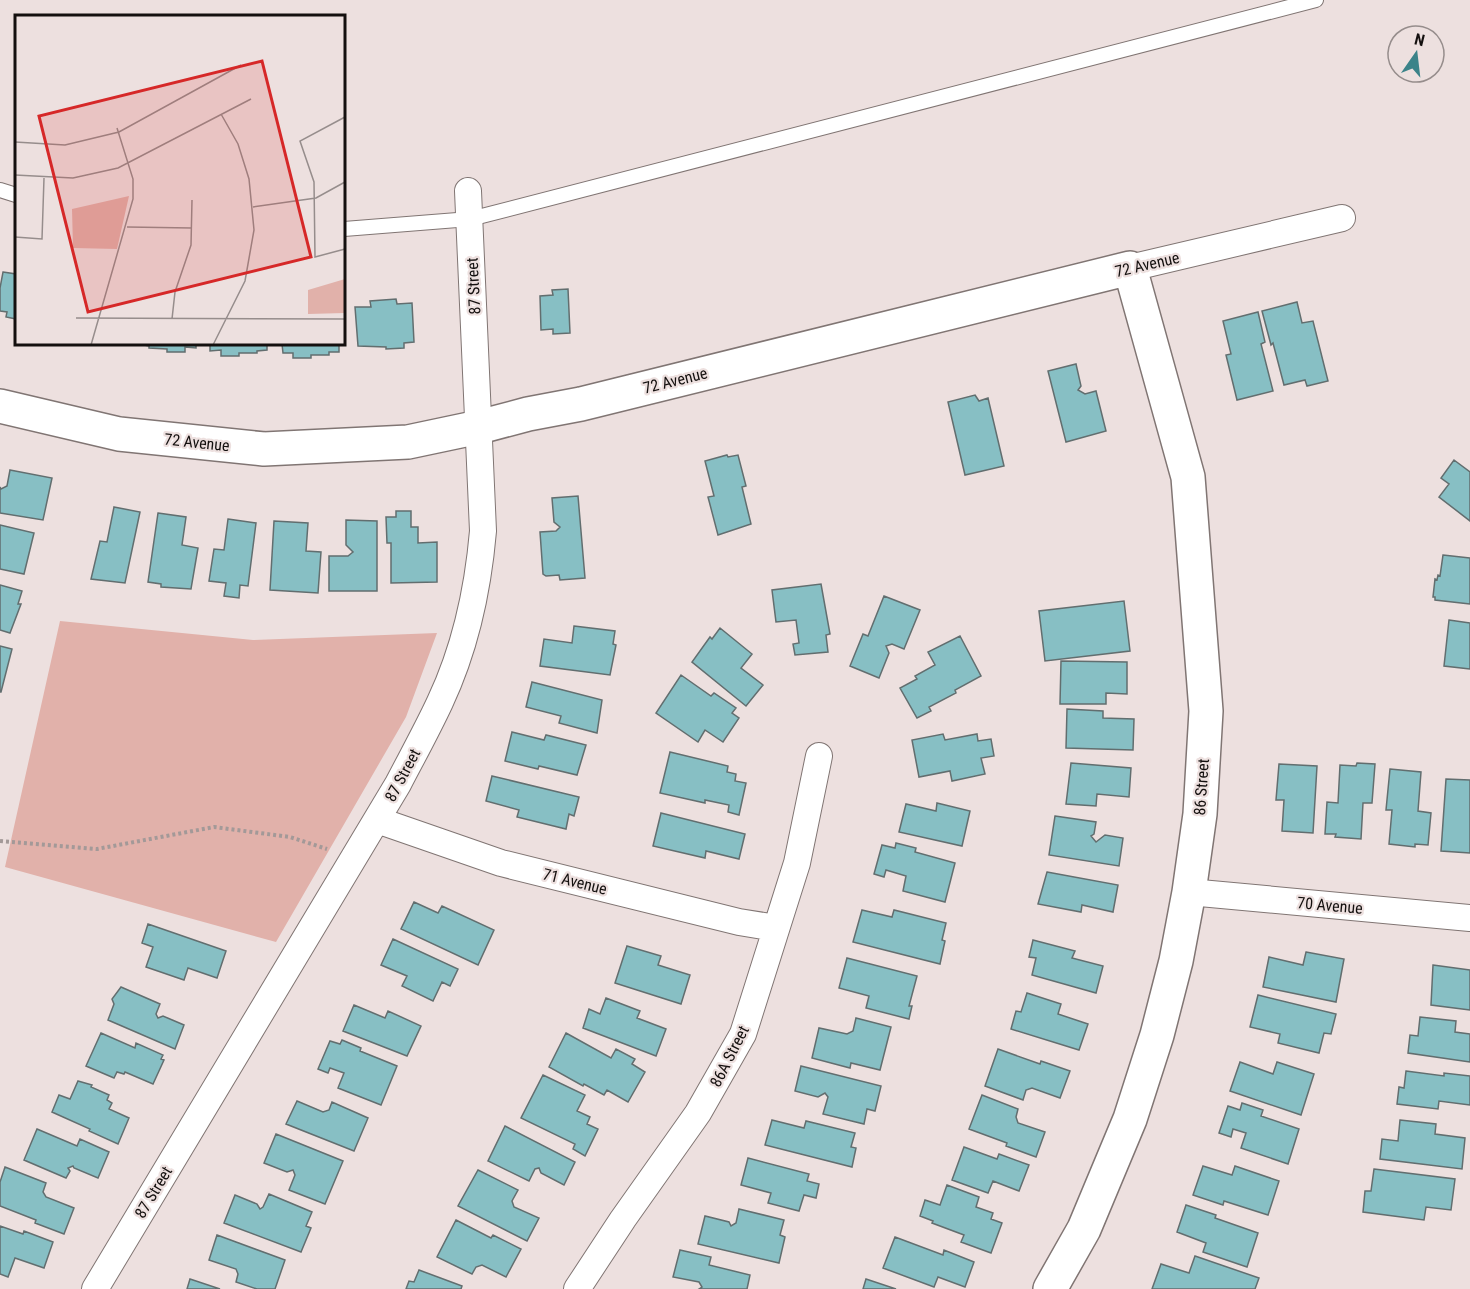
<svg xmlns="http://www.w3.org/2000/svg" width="1470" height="1289" font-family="'Roboto Condensed',sans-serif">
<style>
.green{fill:#e1b1aa}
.building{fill:#87bfc4;stroke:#626e6f;stroke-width:1.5}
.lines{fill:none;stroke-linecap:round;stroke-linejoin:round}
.lane-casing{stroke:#807573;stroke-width:16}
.street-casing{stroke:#807573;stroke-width:28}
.secondary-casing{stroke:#807573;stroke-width:36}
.path{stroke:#a39998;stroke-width:4;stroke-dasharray:3 3;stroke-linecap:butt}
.lane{stroke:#fff;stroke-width:14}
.street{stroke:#fff;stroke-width:26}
.secondary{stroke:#fff;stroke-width:33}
.labels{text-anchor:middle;stroke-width:4.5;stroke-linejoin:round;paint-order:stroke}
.street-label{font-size:16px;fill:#14100f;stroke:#ede0df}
.inset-road{fill:none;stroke:#968d8c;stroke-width:1.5}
.view{fill:#d62828;fill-opacity:0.15;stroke:#d62828;stroke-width:3}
.inset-edge{fill:none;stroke:#14100f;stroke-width:3}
</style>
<rect width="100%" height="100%" fill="#ede0df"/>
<!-- green -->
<path class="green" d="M 60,621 L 253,640 L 437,633 L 406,717 L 276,942 L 5,867 Z"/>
<!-- building -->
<path class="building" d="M 3,272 L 16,274 L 16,319 L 6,317 L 7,312 L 0,311 L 0,288 Z
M 568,289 L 570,333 L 553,334 L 553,329 L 541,330 L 540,296 L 553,295 L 552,290 Z
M 396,299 L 397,304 L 412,303 L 414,342 L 404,343 L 404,348 L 386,349 L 386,347 L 358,346 L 355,307 L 371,307 L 370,301 Z
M 1297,302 L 1302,323 L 1313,321 L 1328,381 L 1307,386 L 1305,380 L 1284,385 L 1273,343 L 1271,345 L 1262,311 Z
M 1258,312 L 1265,342 L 1261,344 L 1273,391 L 1237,400 L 1226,355 L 1231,354 L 1223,321 Z
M 139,344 L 196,344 L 196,348 L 185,347 L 185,352 L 167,352 L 167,349 L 149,348 L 149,346 Z
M 210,344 L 267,344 L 267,350 L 257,351 L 257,353 L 239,353 L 239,356 L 221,356 L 221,350 L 210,351 Z
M 282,344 L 339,344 L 339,352 L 329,352 L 329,355 L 311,355 L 311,358 L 293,358 L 293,353 L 283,353 Z
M 1076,364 L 1081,386 L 1078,390 L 1085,394 L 1096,391 L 1106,431 L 1066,442 L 1048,371 Z
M 975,395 L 979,401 L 988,398 L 1004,466 L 965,475 L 948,402 Z
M 727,455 L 728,457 L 738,455 L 746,486 L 742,487 L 751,524 L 718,535 L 708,497 L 714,496 L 705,461 Z
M 1454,460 L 1470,472 L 1470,521 L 1439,497 L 1449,484 L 1441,478 Z
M 10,470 L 52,478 L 43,520 L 0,513 L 0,487 L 1,489 L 7,486 Z
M 578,496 L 585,578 L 560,580 L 559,575 L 546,576 L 543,574 L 540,532 L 556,531 L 560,527 L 554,522 L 552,498 Z
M 114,507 L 140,512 L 125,583 L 91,579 L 100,541 L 107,542 Z
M 396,511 L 411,511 L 411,527 L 418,527 L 418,543 L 437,542 L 437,582 L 391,583 L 391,543 L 387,543 L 386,517 L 396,517 Z
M 158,513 L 186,517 L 182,545 L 198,548 L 191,589 L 161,587 L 161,584 L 148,582 Z
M 228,519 L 256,523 L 248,586 L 240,585 L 239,598 L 224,596 L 226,583 L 209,581 L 214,549 L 224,550 Z
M 346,520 L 377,521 L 377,591 L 329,591 L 329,556 L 348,556 L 353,552 L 346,545 Z
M 274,521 L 308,523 L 306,551 L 321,552 L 318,593 L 270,590 Z
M 0,525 L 34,533 L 24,574 L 0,569 Z
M 1443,555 L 1470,558 L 1470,604 L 1435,600 L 1435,597 L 1433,597 L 1435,579 L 1437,580 L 1438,575 L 1440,576 Z
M 821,584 L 830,634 L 826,635 L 828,652 L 795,655 L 793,644 L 799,643 L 796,620 L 776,622 L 772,590 Z
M 0,585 L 22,591 L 18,604 L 21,604 L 10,633 L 0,630 Z
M 884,596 L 920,610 L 904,649 L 892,644 L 886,646 L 889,653 L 879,678 L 850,666 L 863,634 L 868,636 Z
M 1124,601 L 1130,651 L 1045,661 L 1039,611 Z
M 1449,620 L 1470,623 L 1470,669 L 1444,666 Z
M 574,626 L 615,631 L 613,644 L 616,645 L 610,675 L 540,666 L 544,639 L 572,643 Z
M 720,628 L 752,654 L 741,668 L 763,685 L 746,706 L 692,662 L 710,637 L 712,639 Z
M 960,636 L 981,676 L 955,690 L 956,693 L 929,707 L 931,711 L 917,718 L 900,688 L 917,679 L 915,676 L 935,665 L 928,652 Z
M 0,646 L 12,649 L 1,692 L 0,692 Z
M 1061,661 L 1127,662 L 1127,694 L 1106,693 L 1106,704 L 1060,704 Z
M 681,675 L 711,696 L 714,693 L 736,708 L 732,713 L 739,718 L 723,742 L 705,730 L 698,742 L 656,713 Z
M 532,682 L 602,700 L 597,733 L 559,723 L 561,716 L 526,707 Z
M 1067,709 L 1103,711 L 1103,718 L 1134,719 L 1133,750 L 1066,748 Z
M 512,732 L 544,740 L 546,735 L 586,745 L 577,775 L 539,766 L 538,769 L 505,761 Z
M 943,734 L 945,740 L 977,734 L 978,741 L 991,739 L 994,756 L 981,758 L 985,774 L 952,781 L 950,771 L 919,777 L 912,740 Z
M 670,752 L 728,766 L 727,772 L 736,774 L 735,781 L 746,783 L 739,815 L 728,812 L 729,805 L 705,800 L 705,803 L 660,793 Z
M 1071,763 L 1131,768 L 1129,797 L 1097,794 L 1096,806 L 1066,804 Z
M 1357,763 L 1375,764 L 1372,803 L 1363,803 L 1361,839 L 1335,837 L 1336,834 L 1325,834 L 1327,802 L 1338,803 L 1340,765 L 1356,766 Z
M 1279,764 L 1317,766 L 1313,833 L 1282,831 L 1284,800 L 1276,800 Z
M 1390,769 L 1421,772 L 1418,811 L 1431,813 L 1428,845 L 1415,844 L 1415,847 L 1389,844 L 1392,810 L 1386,810 Z
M 492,776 L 579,797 L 574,816 L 569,814 L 566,829 L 517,817 L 519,810 L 486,801 Z
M 1446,779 L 1470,780 L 1470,853 L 1441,851 Z
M 937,803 L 970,811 L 962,846 L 899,832 L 906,804 L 936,811 Z
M 661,813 L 745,834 L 739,859 L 706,851 L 705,858 L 653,846 Z
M 1055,816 L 1096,822 L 1094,834 L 1091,836 L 1096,842 L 1105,835 L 1123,838 L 1119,866 L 1049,855 Z
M 896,843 L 916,848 L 915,852 L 955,863 L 945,902 L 903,891 L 906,876 L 886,870 L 884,877 L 874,874 L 882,845 L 895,848 Z
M 1047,872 L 1118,885 L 1113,912 L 1082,905 L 1081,912 L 1038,904 Z
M 414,902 L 438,913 L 442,906 L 494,930 L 478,965 L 401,929 Z
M 862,910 L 892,917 L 894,910 L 946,923 L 942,940 L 945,941 L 940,964 L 853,942 Z
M 148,924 L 226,951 L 217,978 L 188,968 L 184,980 L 146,967 L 153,947 L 142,943 Z
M 393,939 L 458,969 L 450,986 L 442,982 L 433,1001 L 402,986 L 407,976 L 381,965 Z
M 1033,940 L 1075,951 L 1072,958 L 1103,966 L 1096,993 L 1032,975 L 1036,958 L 1029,957 Z
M 627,946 L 661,956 L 658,965 L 690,975 L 681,1004 L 615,983 Z
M 1306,952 L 1344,959 L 1336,1002 L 1263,987 L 1269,957 L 1303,965 Z
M 847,958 L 917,976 L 909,1006 L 912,1006 L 909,1019 L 866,1008 L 869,996 L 839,988 Z
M 1433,965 L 1470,970 L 1470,1010 L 1431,1005 Z
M 121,987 L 160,1004 L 156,1014 L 158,1018 L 163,1016 L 184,1025 L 175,1049 L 108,1020 L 114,1004 L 112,999 Z
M 1027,993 L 1061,1004 L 1058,1014 L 1088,1024 L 1079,1050 L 1011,1029 L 1016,1011 L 1021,1012 Z
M 1258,995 L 1336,1014 L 1331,1034 L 1324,1033 L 1319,1053 L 1278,1043 L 1280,1034 L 1250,1027 Z
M 606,998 L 640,1011 L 637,1018 L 666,1029 L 656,1056 L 583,1028 L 589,1009 L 600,1014 Z
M 354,1005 L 385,1018 L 388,1011 L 421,1026 L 407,1056 L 343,1031 Z
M 1420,1017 L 1456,1021 L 1455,1032 L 1470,1034 L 1470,1062 L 1408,1053 L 1410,1035 L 1418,1036 Z
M 856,1018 L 891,1027 L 880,1070 L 851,1063 L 850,1068 L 812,1058 L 819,1028 L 847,1034 L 853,1031 Z
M 101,1033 L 135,1048 L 136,1043 L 163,1055 L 161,1059 L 164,1060 L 153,1084 L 125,1072 L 124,1074 L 117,1072 L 114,1078 L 86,1066 Z
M 566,1033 L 611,1058 L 616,1049 L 635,1059 L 632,1064 L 645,1072 L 628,1102 L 607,1090 L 604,1095 L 584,1084 L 583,1086 L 549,1067 Z
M 342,1040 L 361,1048 L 360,1051 L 397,1066 L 381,1105 L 338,1088 L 344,1073 L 330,1068 L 328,1073 L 318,1069 L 330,1041 L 340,1044 Z
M 998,1049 L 1040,1064 L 1041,1061 L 1070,1071 L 1060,1098 L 1032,1088 L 1026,1090 L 1023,1100 L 985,1086 Z
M 1240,1062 L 1273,1074 L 1277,1062 L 1314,1074 L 1301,1115 L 1230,1091 Z
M 801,1066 L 881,1086 L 875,1111 L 867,1109 L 864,1124 L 823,1114 L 828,1097 L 825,1093 L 818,1097 L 795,1091 Z
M 1406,1071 L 1444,1076 L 1444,1073 L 1470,1076 L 1470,1105 L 1439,1101 L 1438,1109 L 1397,1104 L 1399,1087 L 1404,1088 Z
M 543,1075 L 585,1095 L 577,1111 L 590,1117 L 587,1124 L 598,1129 L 585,1156 L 573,1149 L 575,1144 L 521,1118 Z
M 78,1081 L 92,1085 L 91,1087 L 109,1095 L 107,1100 L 112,1103 L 109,1109 L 129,1118 L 118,1144 L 89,1131 L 90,1129 L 52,1112 L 59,1095 L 70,1099 Z
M 982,1095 L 1018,1109 L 1016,1117 L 1018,1123 L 1045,1132 L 1036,1157 L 1006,1146 L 1007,1143 L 969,1129 Z
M 297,1101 L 323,1112 L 329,1110 L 332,1102 L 368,1118 L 354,1151 L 286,1124 Z
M 1242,1103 L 1263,1110 L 1261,1116 L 1299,1129 L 1288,1164 L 1241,1148 L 1246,1133 L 1233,1129 L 1231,1137 L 1219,1133 L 1228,1106 L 1240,1110 Z
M 772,1120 L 804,1128 L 806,1121 L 855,1133 L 851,1147 L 856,1148 L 852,1167 L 765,1145 Z
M 1400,1120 L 1436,1124 L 1435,1134 L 1465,1138 L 1462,1169 L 1380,1159 L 1382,1139 L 1398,1141 Z
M 505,1126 L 575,1162 L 564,1185 L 541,1173 L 539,1168 L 535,1169 L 529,1181 L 488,1161 Z
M 37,1129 L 77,1146 L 80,1139 L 109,1152 L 98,1178 L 74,1168 L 73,1166 L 68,1168 L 70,1171 L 66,1178 L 24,1160 Z
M 276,1134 L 343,1161 L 325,1204 L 289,1190 L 295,1175 L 293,1170 L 287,1172 L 264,1163 Z
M 964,1147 L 997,1159 L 999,1154 L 1029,1165 L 1019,1191 L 993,1181 L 988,1193 L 952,1180 Z
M 748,1158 L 809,1174 L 807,1181 L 819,1184 L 816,1198 L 804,1195 L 799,1211 L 768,1203 L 771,1193 L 741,1185 Z
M 1203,1166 L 1232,1175 L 1235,1166 L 1279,1181 L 1268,1215 L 1224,1201 L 1223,1205 L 1193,1195 Z
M 5,1167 L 46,1183 L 43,1192 L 46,1197 L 74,1208 L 64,1234 L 35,1223 L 36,1220 L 0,1206 L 0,1182 Z
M 1374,1169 L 1455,1179 L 1451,1210 L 1426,1207 L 1424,1220 L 1363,1212 L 1365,1191 L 1371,1191 Z
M 478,1170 L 518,1190 L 512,1201 L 514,1207 L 539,1218 L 527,1241 L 458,1206 Z
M 947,1185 L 979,1197 L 976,1207 L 993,1213 L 991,1219 L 1002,1223 L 991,1253 L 961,1242 L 964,1235 L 932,1223 L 933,1221 L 920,1216 L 925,1200 L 940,1205 Z
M 269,1194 L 312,1212 L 306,1226 L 311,1228 L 301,1252 L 224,1223 L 235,1195 L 257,1204 L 260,1209 L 263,1207 Z
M 1186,1205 L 1216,1215 L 1215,1218 L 1258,1233 L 1247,1267 L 1203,1252 L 1206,1243 L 1177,1232 Z
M 739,1209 L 784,1220 L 780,1235 L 785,1237 L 779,1263 L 698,1244 L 705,1216 L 729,1222 L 731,1226 L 736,1223 Z
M 456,1220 L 491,1238 L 493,1235 L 521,1249 L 506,1277 L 482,1265 L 476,1267 L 472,1274 L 437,1257 Z
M 0,1226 L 23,1234 L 24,1231 L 53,1242 L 44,1268 L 15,1258 L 8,1277 L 0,1274 Z
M 217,1235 L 285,1260 L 275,1289 L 257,1289 L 236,1282 L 238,1274 L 236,1269 L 209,1260 Z
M 895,1237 L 943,1255 L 944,1250 L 974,1262 L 965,1287 L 938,1277 L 934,1287 L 883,1268 Z
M 680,1250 L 711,1257 L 709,1265 L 750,1275 L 747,1289 L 699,1289 L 702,1287 L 699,1282 L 673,1277 Z
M 1195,1256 L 1259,1278 L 1255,1289 L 1152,1289 L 1161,1264 L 1189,1273 Z
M 419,1270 L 462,1286 L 461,1289 L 406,1289 L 409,1281 L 414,1282 Z
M 190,1279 L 220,1289 L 187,1289 Z
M 866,1279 L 896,1289 L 863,1289 Z"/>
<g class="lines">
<defs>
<path id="lane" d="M 0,190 L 16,195
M 344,229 L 470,219 L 1316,0"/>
<path id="street" d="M 1130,268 L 1342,218
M 377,820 L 501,863 L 739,922 L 776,928
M 1189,892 L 1470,918
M 95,1289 L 398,784 C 412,757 427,730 440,702 C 465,649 478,589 483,531 L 468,191
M 577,1289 L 623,1219 L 698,1113 L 743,1034 L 797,863 L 819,756"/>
<path id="secondary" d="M 0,406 L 119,434 L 264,449 L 408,442 L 479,427 L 528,414 L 581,404 L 1130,268 L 1188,477 L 1206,711 L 1200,814 L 1189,892 L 1176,961 L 1157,1035 L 1130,1119 L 1084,1229 L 1050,1289"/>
</defs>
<!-- lane casing -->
<use href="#lane" class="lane-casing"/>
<!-- street casing -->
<use href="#street" class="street-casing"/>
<!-- secondary casing -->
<use href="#secondary" class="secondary-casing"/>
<!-- path -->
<path class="path" d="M 0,841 L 97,849 L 214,827 L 290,837 L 327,849"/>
<!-- lane -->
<use href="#lane" class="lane"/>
<!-- street -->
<use href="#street" class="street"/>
<!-- secondary -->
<use href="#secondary" class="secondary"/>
</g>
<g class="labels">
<!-- street labels -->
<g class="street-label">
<text transform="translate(1147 264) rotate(-13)" y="6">72 Avenue</text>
<text transform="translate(473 286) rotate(-93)" y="6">87 Street</text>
<text transform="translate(675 380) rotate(-14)" y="6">72 Avenue</text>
<text transform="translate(197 442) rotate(6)" y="6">72 Avenue</text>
<text transform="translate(402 775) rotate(-62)" y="6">87 Street</text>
<text transform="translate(1201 787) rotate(-86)" y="6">86 Street</text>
<text transform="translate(575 881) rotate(14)" y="6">71 Avenue</text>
<text transform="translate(1330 905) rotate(5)" y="6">70 Avenue</text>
<text transform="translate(729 1056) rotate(-63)" y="6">86A Street</text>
<text transform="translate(153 1192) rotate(-59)" y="6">87 Street</text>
</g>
</g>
<!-- overview -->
<g transform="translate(15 15)">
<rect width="330" height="330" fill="#ede0df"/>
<path d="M 114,181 L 102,234 L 58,233 L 57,194 ZM 330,264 L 330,298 L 293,299 L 293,275 Z" fill="#e1b1aa"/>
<path class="inset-road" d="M 330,102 L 285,126 L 299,167 L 300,242 L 330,234M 0,127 L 50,130 L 104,117 L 226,50M 0,160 L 58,163 L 103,153 L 236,84M 238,192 L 301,183 L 330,167M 112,212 L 177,213M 0,222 L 27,224 L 29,163M 61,303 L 330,304M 157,304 L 160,277 L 176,230 L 177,185M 76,330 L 118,184 L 118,164 L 102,113M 198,330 L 230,266 L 239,215 L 234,164 L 223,129 L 206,99"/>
<path class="view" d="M 247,46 L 296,242 L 73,297 L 24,101 Z"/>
<rect width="330" height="330" class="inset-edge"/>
</g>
<!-- north arrow -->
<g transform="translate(1416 54) rotate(14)"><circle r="28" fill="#ede0df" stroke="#968d8c" stroke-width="1.5"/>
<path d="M0-4.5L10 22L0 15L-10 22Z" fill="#3b8389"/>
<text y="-9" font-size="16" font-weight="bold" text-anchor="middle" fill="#14100f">N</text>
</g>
</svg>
